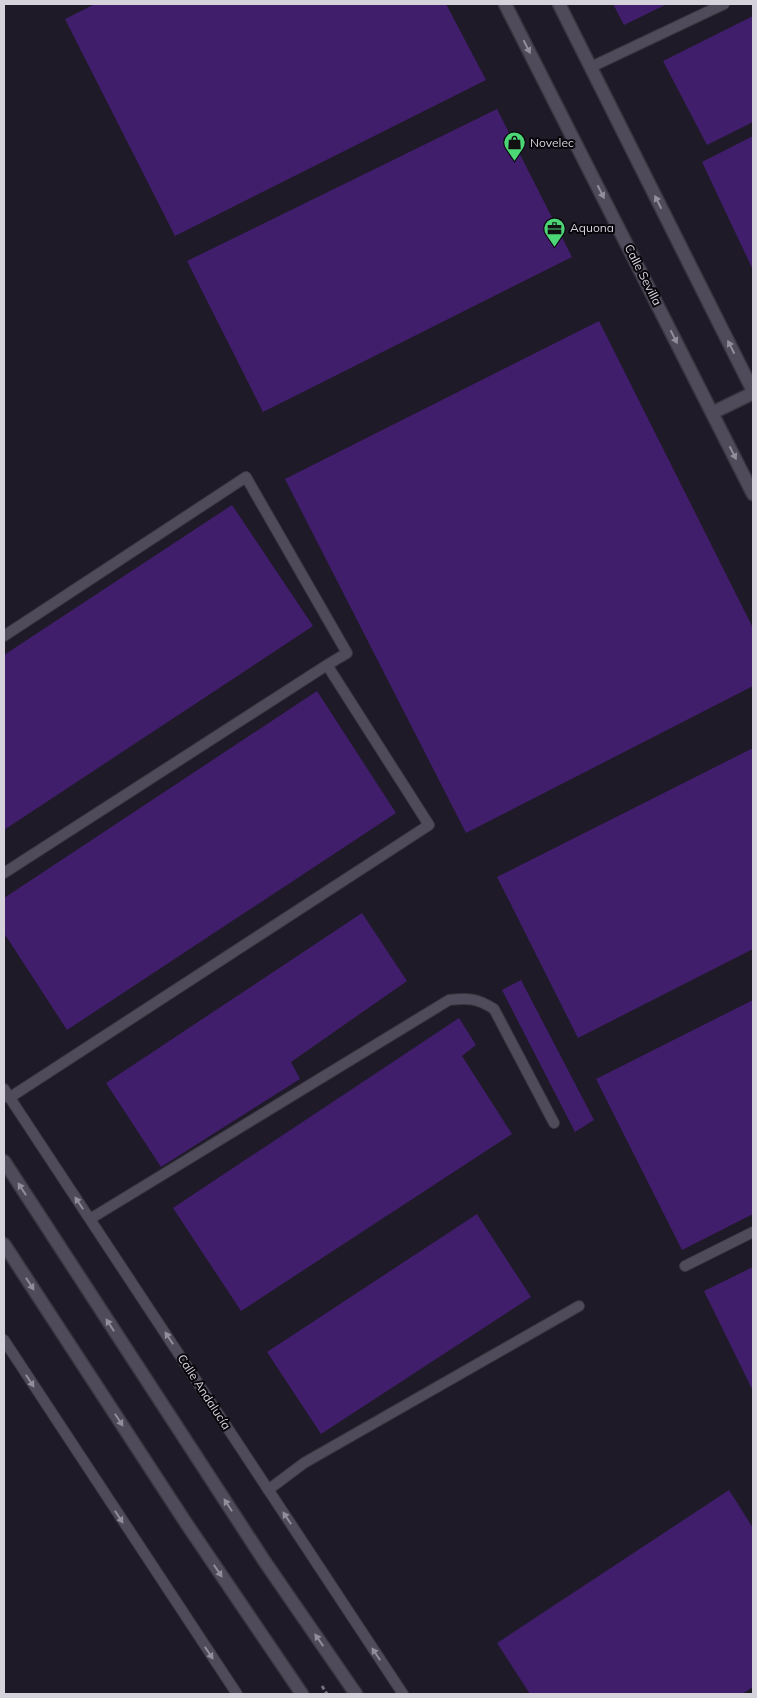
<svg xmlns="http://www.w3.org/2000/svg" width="757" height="1698" font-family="Mulish,sans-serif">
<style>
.building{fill:#411e6b}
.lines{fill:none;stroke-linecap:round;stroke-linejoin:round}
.service-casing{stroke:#393641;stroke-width:12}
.minor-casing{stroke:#393641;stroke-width:15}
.secondary-casing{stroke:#393641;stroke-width:15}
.path{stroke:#73707b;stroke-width:3;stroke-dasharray:4 2.5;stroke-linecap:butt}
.service{stroke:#504b5a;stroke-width:10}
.minor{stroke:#504b5a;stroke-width:12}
.secondary{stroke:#504b5a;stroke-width:12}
.oneway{fill:#928e9a}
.labels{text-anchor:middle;stroke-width:4;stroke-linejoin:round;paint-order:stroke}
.poi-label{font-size:12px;fill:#d5d2db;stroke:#08060b;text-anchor:start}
.street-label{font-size:12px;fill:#d5d2db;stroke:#08060b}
</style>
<rect width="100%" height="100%" fill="#1e1a27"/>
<!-- building -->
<path class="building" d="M 95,4 L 446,4 L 486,80 L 175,236 L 65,19 Z
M 613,4 L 667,4 L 624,25 Z
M 753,16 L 753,122 L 707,145 L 663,61 Z
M 497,109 L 572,257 L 263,412 L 187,261 Z
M 753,136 L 753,270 L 702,162 Z
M 599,321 L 753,628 L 753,686 L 466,833 L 285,479 Z
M 232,505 L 313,626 L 4,830 L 4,655 Z
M 317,691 L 396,813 L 67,1030 L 4,933 L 4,898 Z
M 753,748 L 753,949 L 578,1038 L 497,877 Z
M 362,913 L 407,981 L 291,1062 L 300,1079 L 161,1167 L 106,1083 Z
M 521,980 L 594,1120 L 575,1132 L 502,990 Z
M 753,1000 L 753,1214 L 682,1250 L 596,1079 Z
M 459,1018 L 476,1045 L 462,1056 L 512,1134 L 241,1311 L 173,1208 Z
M 477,1214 L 531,1297 L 321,1434 L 267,1352 Z
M 753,1267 L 753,1391 L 704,1291 Z
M 729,1490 L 753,1528 L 753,1687 L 742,1694 L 530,1694 L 497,1643 Z"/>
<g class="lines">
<defs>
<path id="service" d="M 591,67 L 724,4
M 4,636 L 246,477 L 347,653 L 327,665
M 4,873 L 327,665 L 429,825 L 9,1098
M 4,1089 L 403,1694
M 90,1219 L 449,1000 C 468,998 477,998 494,1009 L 554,1123
M 685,1266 L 753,1232
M 4,1340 L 237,1694
M 268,1490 L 304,1463 L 579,1306"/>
<path id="minor" d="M 505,4 L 753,494
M 559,4 L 753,391
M 712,413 L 753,393"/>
<path id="secondary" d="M 4,1161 L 265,1562 L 356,1694
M 4,1244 L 188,1526 L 302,1694"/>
</defs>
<!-- service casing -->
<use href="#service" class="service-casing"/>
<!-- minor casing -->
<use href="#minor" class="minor-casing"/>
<!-- secondary casing -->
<use href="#secondary" class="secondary-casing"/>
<!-- path -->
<path class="path" d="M 322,1686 L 327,1694"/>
<!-- service -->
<use href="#service" class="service"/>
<!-- minor -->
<use href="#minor" class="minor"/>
<!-- secondary -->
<use href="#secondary" class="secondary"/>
</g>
<!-- one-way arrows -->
<defs><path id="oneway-solid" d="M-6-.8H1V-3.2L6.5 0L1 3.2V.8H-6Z" transform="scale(1.25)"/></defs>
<g class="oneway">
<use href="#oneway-solid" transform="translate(527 47) rotate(63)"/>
<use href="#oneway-solid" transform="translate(601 192) rotate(63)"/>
<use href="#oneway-solid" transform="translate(658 202) rotate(-117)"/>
<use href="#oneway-solid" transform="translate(674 337) rotate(63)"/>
<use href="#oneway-solid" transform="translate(731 347) rotate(-117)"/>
<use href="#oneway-solid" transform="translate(733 453) rotate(63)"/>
<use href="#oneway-solid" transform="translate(22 1189) rotate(-123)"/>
<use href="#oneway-solid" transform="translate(79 1203) rotate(-124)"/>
<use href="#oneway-solid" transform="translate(30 1284) rotate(57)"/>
<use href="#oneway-solid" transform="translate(110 1325) rotate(-123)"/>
<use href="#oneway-solid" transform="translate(169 1338) rotate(-123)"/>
<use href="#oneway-solid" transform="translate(30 1381) rotate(57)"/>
<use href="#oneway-solid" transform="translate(119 1420) rotate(57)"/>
<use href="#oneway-solid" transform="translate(228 1505) rotate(-123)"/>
<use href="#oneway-solid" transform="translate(119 1517) rotate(57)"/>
<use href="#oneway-solid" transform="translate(287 1518) rotate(-124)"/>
<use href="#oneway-solid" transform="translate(218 1571) rotate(56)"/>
<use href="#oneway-solid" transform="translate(319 1640) rotate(-125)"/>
<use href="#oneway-solid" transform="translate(209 1653) rotate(56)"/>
<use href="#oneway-solid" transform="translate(376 1654) rotate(-124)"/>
</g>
<!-- icons -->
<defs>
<symbol id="shop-pin" viewBox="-11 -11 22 30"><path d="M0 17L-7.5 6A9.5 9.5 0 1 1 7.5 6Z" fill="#4cd676" stroke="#08060b"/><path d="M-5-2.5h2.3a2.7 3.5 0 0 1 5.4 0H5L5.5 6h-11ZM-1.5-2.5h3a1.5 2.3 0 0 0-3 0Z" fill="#111"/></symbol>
<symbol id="office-pin" viewBox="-11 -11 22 30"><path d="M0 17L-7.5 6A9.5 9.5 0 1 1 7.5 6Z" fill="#4cd676" stroke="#08060b"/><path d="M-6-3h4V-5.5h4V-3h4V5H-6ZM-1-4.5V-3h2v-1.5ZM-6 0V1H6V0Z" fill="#111"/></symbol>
</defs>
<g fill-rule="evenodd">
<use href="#shop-pin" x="502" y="130" width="25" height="34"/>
<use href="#office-pin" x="542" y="216" width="25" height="34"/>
</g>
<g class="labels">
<!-- poi labels -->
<g class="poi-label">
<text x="530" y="147">Novelec</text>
<text x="570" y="232">Aquona</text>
</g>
<!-- street labels -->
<g class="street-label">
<text transform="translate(643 275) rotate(63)" y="4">Calle Sevilla</text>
<text transform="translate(204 1392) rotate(57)" y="4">Calle Andalucía</text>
</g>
</g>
<!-- border -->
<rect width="757" height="1698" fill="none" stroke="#d5d2db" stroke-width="10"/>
</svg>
